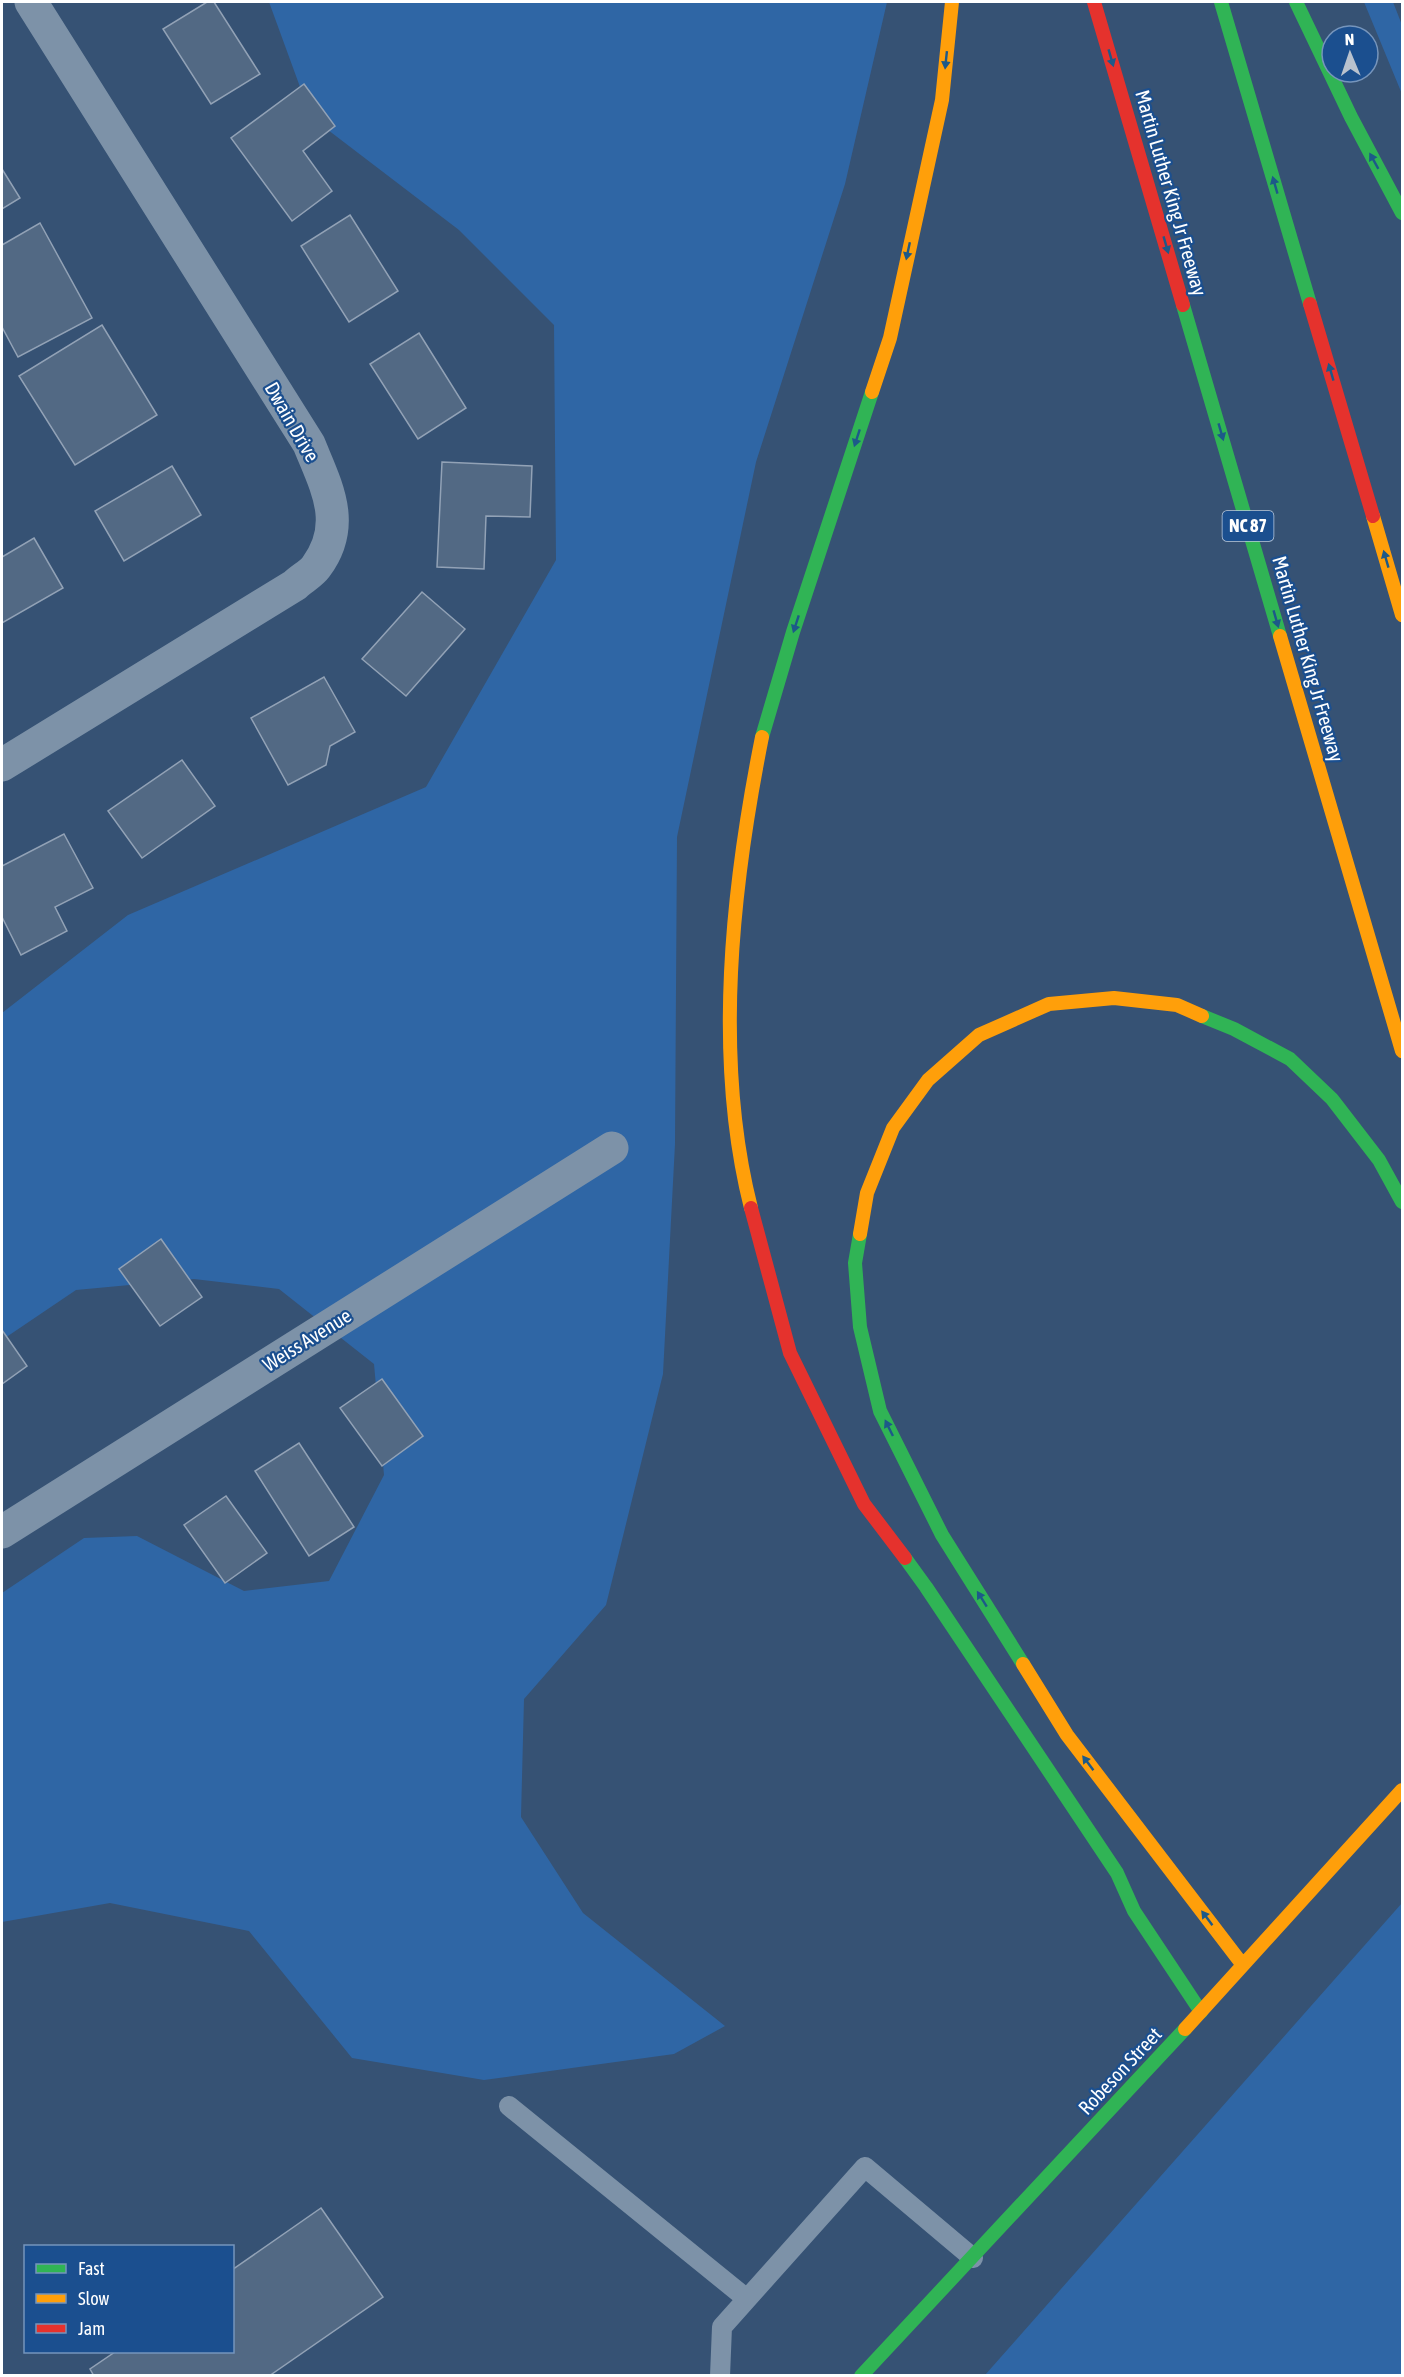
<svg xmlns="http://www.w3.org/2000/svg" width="1404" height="2377" font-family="'Asap Condensed',sans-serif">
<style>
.green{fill:#2f66a5}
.building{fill:#526984;stroke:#92a2b6;stroke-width:1.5}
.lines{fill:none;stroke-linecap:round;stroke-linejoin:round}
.lane{stroke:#7d92a8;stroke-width:20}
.street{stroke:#7d92a8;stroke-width:33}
.fast{stroke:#30b455;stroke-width:14}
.slow{stroke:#ff9f0a;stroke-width:14}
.jam{stroke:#e5322d;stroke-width:14}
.oneway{fill:#1d5989}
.labels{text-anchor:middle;stroke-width:4.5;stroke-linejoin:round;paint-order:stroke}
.shield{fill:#1b4f8f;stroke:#bbcadd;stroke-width:1.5}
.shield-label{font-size:18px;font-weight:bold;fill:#fff}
.street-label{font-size:20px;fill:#fff;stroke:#1b4f8f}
</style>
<rect width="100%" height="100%" fill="#365274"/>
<!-- green -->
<path class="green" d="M 269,2 L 887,2 L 845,184 L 756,462 L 677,837 L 675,1144 L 663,1374 L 606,1605 L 524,1699 L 521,1817 L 583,1913 L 725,2026 L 674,2054 L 484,2080 L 352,2058 L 249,1931 L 110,1903 L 2,1922 L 2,1593 L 84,1538 L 137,1536 L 244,1591 L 329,1581 L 384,1475 L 374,1364 L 279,1289 L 194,1279 L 76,1290 L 2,1340 L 2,1013 L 128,915 L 426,787 L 556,560 L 554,325 L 459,230 L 311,117 Z
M 1364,2 L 1393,2 L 1402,25 L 1402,94 Z
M 1402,1903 L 1402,2375 L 985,2375 Z"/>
<!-- building -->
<path class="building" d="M 207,2 L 214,2 L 260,74 L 211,104 L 163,29 Z
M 304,84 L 335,126 L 303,151 L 332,191 L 292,221 L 231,138 Z
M 2,169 L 20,198 L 2,209 Z
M 350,215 L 398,291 L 349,322 L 301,246 Z
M 40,223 L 92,318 L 18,357 L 2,327 L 2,245 Z
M 102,325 L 157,415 L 75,465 L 19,376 Z
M 419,333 L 466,408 L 418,439 L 370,364 Z
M 442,462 L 532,466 L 530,517 L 486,516 L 484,569 L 437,567 Z
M 172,466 L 201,515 L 124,561 L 95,511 Z
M 34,538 L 63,588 L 2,623 L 2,557 Z
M 422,592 L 465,629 L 406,696 L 362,659 Z
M 324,677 L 355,732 L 330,746 L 326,765 L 288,785 L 251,718 Z
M 182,760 L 215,806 L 142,858 L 108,811 Z
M 64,834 L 93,888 L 55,907 L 67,931 L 21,955 L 2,917 L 2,866 Z
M 161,1239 L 202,1297 L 160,1326 L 119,1269 Z
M 2,1330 L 27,1366 L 2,1384 Z
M 382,1379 L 423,1436 L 382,1466 L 340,1408 Z
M 299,1443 L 354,1527 L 309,1556 L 255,1471 Z
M 226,1496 L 267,1553 L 225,1583 L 184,1525 Z
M 321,2208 L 383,2297 L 269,2376 L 94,2376 L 90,2369 L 115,2352 L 232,2352 L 232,2270 Z"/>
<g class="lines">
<!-- lane -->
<path class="lane" d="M 509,2106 L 747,2299
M 720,2376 L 722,2327 L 865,2167 L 973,2258"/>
<!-- street -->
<path class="street" d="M 2,765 L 295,585 C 301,579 311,574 316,567 C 348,524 326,486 309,444 L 31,2
M 2,1532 L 612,1148"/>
<!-- fast -->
<path class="fast" d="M 1221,2 L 1310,304
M 1296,2 L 1351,117 L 1402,213
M 1183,305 L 1280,636
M 762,737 L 793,632 L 872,392
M 1202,1016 L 1234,1029 L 1290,1059 L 1332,1099 L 1379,1160 L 1402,1202
M 860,1234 L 855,1263 L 860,1327 L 880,1411 L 942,1535 L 1023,1664
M 905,1558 L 926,1587 L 1117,1873 L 1134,1911 L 1201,2012
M 861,2376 L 1185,2029"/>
<!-- slow -->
<path class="slow" d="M 872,392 L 890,338 L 942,100 L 952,2
M 1373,516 L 1402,615
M 1280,636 L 1402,1051
M 751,1208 C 713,1058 732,887 762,737
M 860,1234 L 867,1193 L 893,1128 L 928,1080 L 979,1035 L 1049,1004 L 1114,998 L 1177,1005 L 1202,1016
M 1023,1664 L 1067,1735 L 1242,1964
M 1185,2029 L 1402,1790"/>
<!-- jam -->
<path class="jam" d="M 1094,2 L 1183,305
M 1310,304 L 1373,516
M 751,1208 L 790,1353 L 864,1504 L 905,1558"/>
</g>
<!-- one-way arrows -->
<defs><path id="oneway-solid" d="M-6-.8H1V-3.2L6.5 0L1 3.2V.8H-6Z" transform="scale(1.5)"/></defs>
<g class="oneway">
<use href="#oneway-solid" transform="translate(1111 58) rotate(74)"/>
<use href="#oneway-solid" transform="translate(946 60) rotate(96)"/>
<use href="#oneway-solid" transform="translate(1374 161) rotate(-119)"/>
<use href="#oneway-solid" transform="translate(1275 185) rotate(-106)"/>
<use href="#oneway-solid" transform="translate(1166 245) rotate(74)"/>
<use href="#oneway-solid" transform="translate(908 251) rotate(102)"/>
<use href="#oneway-solid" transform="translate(1331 372) rotate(-106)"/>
<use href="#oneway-solid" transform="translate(1221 432) rotate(74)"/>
<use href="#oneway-solid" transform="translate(857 438) rotate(108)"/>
<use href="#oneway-solid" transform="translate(1386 559) rotate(-106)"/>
<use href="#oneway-solid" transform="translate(1276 619) rotate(74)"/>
<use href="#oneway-solid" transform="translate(796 624) rotate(108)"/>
<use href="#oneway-solid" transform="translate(889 1428) rotate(-116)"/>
<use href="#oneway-solid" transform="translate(982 1599) rotate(-122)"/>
<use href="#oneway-solid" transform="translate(1088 1763) rotate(-127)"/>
<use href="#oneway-solid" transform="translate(1207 1918) rotate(-127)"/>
</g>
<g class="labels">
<!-- shield labels -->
<rect class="shield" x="1222.5" y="511" width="51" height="30" rx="4.5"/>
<g class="shield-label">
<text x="1248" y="532">NC 87</text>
</g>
<!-- street labels -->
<g class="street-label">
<text transform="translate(1171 193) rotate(74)" y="7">Martin Luther King Jr Freeway</text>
<text transform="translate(292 422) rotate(60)" y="7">Dwain Drive</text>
<text transform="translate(1308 659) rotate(74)" y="7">Martin Luther King Jr Freeway</text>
<text transform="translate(307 1340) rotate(-32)" y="7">Weiss Avenue</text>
<text transform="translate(1120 2071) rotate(-47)" y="7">Robeson Street</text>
</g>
</g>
<!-- border -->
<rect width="1404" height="2377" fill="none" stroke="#ffffff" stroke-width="6"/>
<!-- legend -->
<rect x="24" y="2245" width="210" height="108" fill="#1b4f8f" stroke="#7695bc" stroke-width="1.5"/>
<rect x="36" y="2264" width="30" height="9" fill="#30b455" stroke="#7695bc" stroke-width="1.5"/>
<text x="78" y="2275" font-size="18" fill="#ffffff">Fast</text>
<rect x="36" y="2294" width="30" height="9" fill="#ff9f0a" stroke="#7695bc" stroke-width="1.5"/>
<text x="78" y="2305" font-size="18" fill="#ffffff">Slow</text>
<rect x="36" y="2324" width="30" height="9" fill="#e5322d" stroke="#7695bc" stroke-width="1.5"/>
<text x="78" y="2335" font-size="18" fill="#ffffff">Jam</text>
<!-- north arrow -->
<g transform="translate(1350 54) rotate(358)"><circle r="28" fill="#1b4f8f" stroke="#7695bc" stroke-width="1.5"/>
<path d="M0-4.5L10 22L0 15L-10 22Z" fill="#b9c2ce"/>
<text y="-9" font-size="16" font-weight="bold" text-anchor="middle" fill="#ffffff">N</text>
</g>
</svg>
